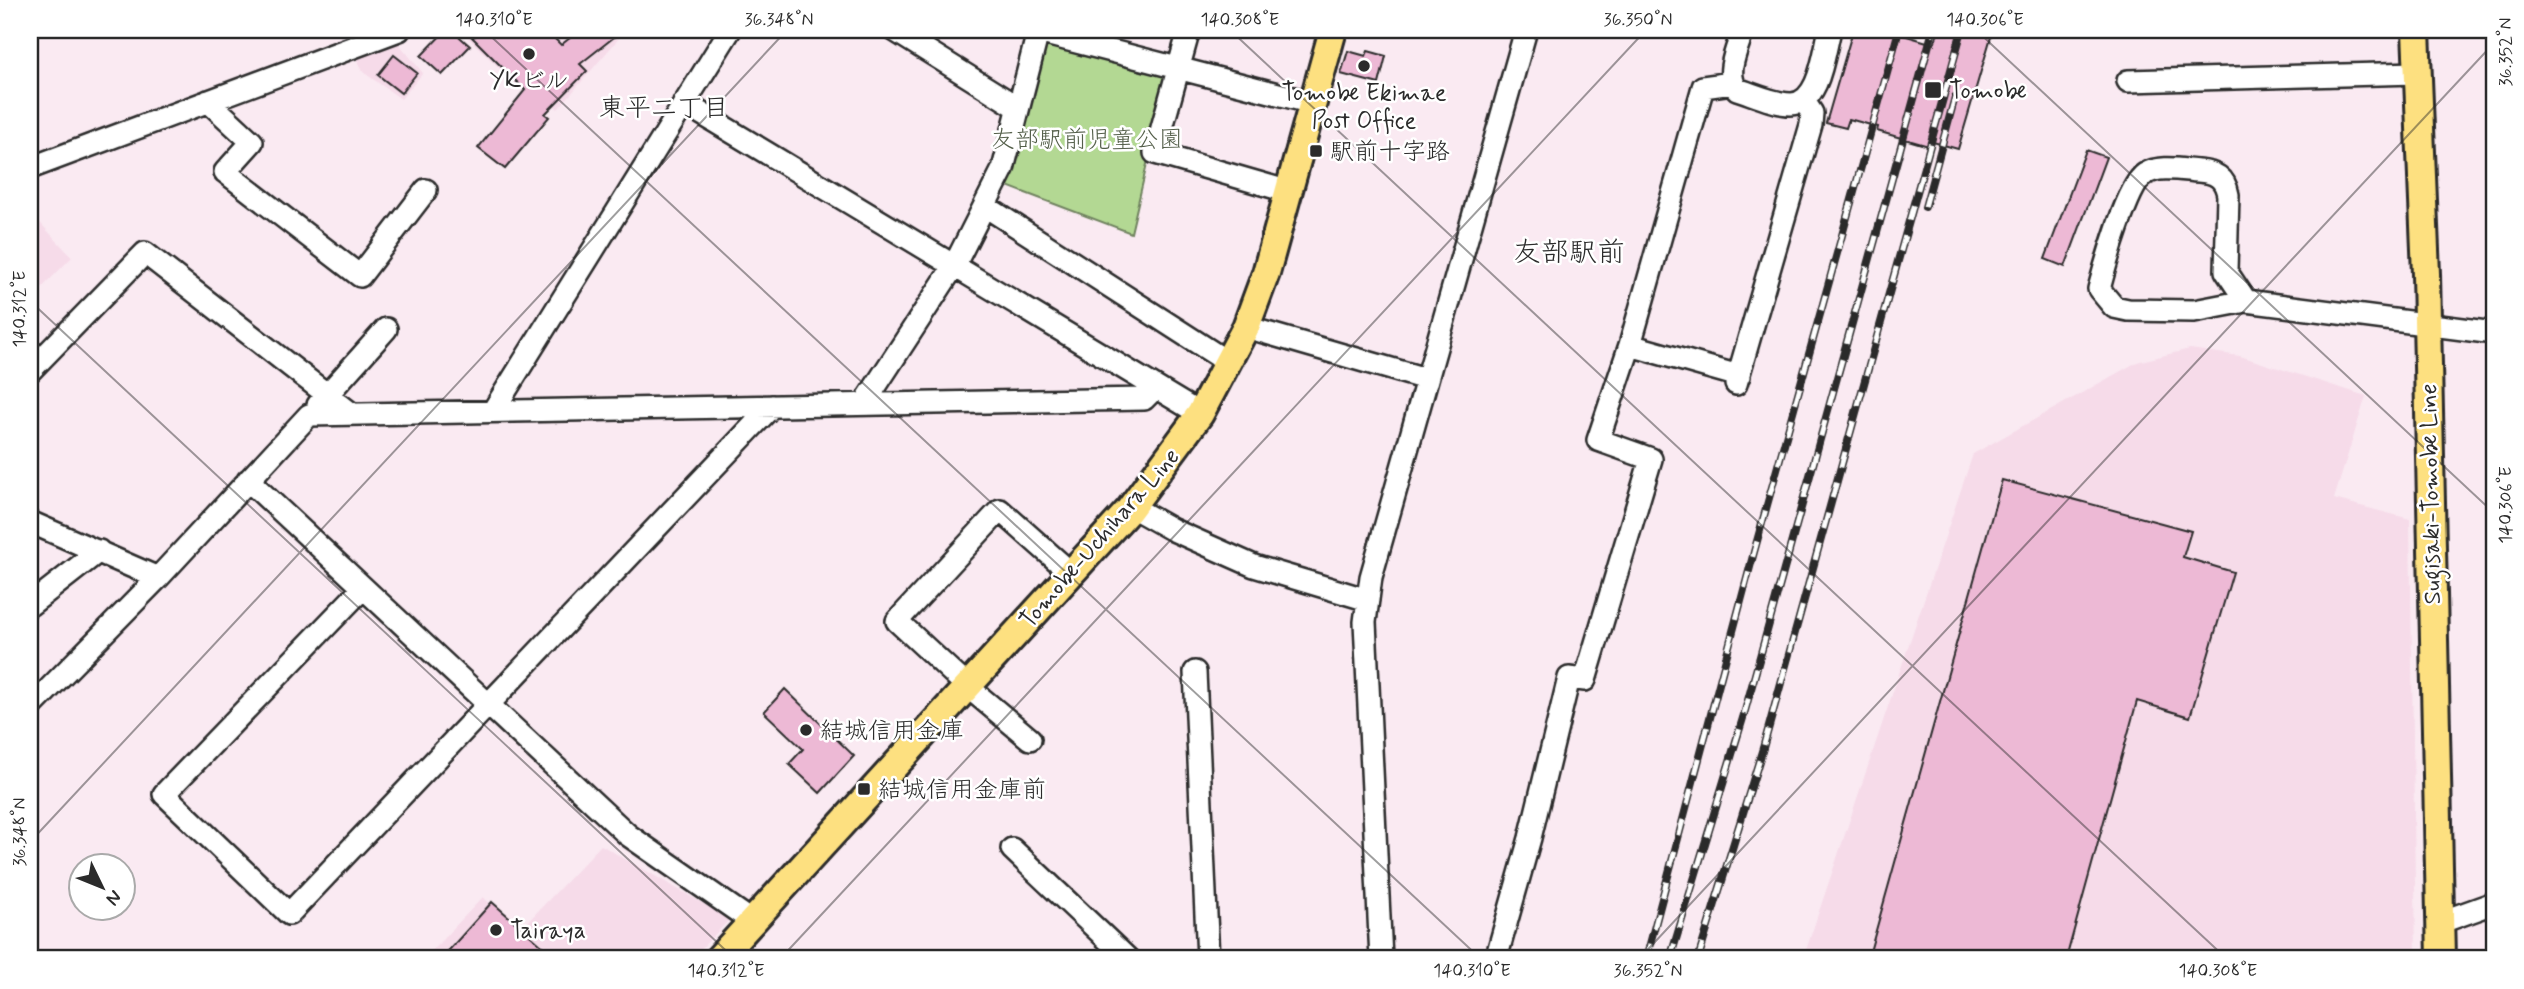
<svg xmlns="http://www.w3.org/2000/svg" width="2524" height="989" font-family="Mynerve,'Klee One',sans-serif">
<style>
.built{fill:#f6dbe9}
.green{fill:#b3d893;stroke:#6f825f;stroke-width:2}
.building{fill:#edb9d5;stroke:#2b2b2b;stroke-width:2}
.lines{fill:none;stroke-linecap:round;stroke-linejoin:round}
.minor-casing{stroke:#2b2b2b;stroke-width:26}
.major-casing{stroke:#2b2b2b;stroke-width:32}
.minor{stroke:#fff;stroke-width:21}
.major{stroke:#fde080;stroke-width:26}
.rail-casing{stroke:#2b2b2b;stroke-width:8}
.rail{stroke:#fff;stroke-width:5;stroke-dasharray:16;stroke-linecap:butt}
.ticks{fill:none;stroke:#2b2b2b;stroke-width:2;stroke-opacity:0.45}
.poi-dot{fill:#2b2b2b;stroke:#fff;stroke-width:2.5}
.labels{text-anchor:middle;stroke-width:5;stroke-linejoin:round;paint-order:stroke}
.poi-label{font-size:24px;fill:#2b2b2b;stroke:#fff;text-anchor:start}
.park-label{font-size:24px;fill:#545f4a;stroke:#fff}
.street-label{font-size:24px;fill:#2b2b2b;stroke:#fff}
.neighbourhood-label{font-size:26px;fill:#2b2b2b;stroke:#fff}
.quarter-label{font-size:28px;fill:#2b2b2b;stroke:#fff}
.neatline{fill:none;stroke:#2b2b2b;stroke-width:2.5}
.ticks-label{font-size:18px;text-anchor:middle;fill:#2b2b2b}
</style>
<rect width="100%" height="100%" fill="#faeaf2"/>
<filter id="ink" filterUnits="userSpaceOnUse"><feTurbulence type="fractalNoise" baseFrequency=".0143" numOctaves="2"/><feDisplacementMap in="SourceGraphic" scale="14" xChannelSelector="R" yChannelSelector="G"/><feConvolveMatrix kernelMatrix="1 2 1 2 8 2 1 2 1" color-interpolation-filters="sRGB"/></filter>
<g filter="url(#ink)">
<!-- built -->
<path class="built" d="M 460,30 L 615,30 L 620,37 L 558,109 L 534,86 L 516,84 Z
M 396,40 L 423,73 L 401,99 L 363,72 L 355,56 Z
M 30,212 L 72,257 L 30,300 Z
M 2190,349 L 2240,356 L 2366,396 L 2334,499 L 2410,519 L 2416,959 L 1803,959 L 1973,454 L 2137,362 Z
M 601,845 L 730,919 L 691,959 L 424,959 L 483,897 L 519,931 Z"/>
<!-- green -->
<path class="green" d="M 1046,44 L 1168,74 L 1131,233 L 1007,186 Z"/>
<!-- building -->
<path class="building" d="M 446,30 L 452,30 L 470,46 L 442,75 L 421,56 Z
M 489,30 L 546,30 L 561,45 L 580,30 L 623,30 L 580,64 L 587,71 L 545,114 L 549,117 L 505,169 L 478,148 L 525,90 L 472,37 Z
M 1853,30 L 1886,30 L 1934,44 L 1939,30 L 1993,30 L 1958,149 L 1933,142 L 1932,147 L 1877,131 L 1878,127 L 1849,119 L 1846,128 L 1826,123 Z
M 1348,51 L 1366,56 L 1368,51 L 1386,56 L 1379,84 L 1341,74 Z
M 394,55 L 417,73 L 401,93 L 378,75 Z
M 2086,150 L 2106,157 L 2065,267 L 2045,259 Z
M 2002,480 L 2191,531 L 2183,557 L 2233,572 L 2190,717 L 2137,701 L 2066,959 L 1868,959 Z
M 785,689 L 854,756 L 820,793 L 789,764 L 803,749 L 764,712 Z
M 492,902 L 557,959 L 441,959 Z"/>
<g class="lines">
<defs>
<path id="minor" d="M 894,30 L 1017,107
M 1189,30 L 1155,153 L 1290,192
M 1743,30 C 1738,47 1724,73 1737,89 C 1753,94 1774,104 1791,104 C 1820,104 1824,51 1830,30
M 2128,81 L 2417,73
M 1732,83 L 1703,87 L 1630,345 L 1739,376
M 208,101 L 252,142 L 225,172 L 360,276 L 426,190
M 684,103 L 1200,414
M 30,168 L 399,30
M 985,206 L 1229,363
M 2246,301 L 2226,271 L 2228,195 C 2225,177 2215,172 2198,171 C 2182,170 2159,165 2145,174 C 2127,186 2105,266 2099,289 L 2114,307 L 2128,310 L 2194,311 L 2246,301 L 2494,333
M 1246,327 L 1426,379
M 30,371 L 145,253 L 352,414
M 1736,384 L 1811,125 L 1812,113 L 1804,101
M 864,404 L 954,266 L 1003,169 L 1038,32 L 1313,103
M 318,405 L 386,329
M 493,411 L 730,30
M 248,480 L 628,835 L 753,922
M 1132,507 L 1173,530 L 1254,566 L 1368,600
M 30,522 L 158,578 L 309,415 L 1144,399 L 1155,388
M 363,588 L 164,794 L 289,914 L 772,406
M 30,605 L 99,551
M 1195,672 L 1208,959
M 30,708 L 158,578
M 1030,739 L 968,687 L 897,621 L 1000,510 L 1072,574
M 1012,849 L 1128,959
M 2441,922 L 2494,903
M 1381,959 L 1365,622 L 1371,577 L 1526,30
M 1496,959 L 1530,838 L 1569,678 L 1585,680 L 1651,459 L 1598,440 L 1630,345"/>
<path id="major" d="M 2416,30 L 2426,274 L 2441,959
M 718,959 L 1129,510 L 1200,414 L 1246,327 L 1266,273 L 1333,30"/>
</defs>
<!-- minor casing -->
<use href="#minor" class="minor-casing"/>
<!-- major casing -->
<use href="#major" class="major-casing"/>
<!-- minor -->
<use href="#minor" class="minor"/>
<!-- major -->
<use href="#major" class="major"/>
<defs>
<path id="rail" d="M 1925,207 L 1955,97
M 1646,959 L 1754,552 L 1899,30
M 1670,959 L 1743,718 L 1933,30
M 1698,959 L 1763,748 L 1962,30"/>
</defs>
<!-- rail casing -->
<use href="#rail" class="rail-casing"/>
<!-- rail -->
<use href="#rail" class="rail"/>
</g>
</g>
<!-- ticks -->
<path class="ticks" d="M 484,30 L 1481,959M 1230,30 L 2227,959M 1976,30 L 2494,513M 30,301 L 735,959M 30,842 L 787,30M 780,959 L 1646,30M 1639,959 L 2494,43"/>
<!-- markers -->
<g class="poi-dot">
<circle cx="529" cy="54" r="7"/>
<circle cx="1364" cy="66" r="7"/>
<rect x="1924" y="81" width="18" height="18" rx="3.5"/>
<rect x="1309" y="144" width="14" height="14" rx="3.5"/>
<circle cx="806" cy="730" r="7"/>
<rect x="857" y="782" width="14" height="14" rx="3.5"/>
<circle cx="496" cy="930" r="7"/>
</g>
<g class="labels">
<!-- poi labels -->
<g class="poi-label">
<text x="529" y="88" text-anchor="middle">YKビル</text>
<text x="1949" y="98">Tomobe</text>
<text x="1364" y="100" text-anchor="middle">Tomobe Ekimae<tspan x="1364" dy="28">Post Office</tspan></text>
<text x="1330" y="159">駅前十字路</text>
<text x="820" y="738">結城信用金庫</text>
<text x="878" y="797">結城信用金庫前</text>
<text x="510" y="938">Tairaya</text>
</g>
<!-- park labels -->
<g class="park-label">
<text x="1087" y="147">友部駅前児童公園</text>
</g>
<!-- street labels -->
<g class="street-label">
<text transform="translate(2430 494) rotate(-91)" y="8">Sugisaki-Tomobe Line</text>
<text transform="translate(1099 538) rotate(-49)" y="8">Tomobe-Uchihara Line</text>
</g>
<!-- neighbourhood labels -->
<g class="neighbourhood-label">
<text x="664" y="116">東平二丁目</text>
</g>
<!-- quarter labels -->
<g class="quarter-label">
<text x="1569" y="261">友部駅前</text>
</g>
</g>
<!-- margin -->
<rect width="2524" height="989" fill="none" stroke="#fff" stroke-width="77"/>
<!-- north arrow -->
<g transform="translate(102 887) rotate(133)"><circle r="33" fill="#ffffff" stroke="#aaaaaa" stroke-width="2"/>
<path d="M0-5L12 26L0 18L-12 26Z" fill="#2b2b2b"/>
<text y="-10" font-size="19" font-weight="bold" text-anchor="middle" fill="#2b2b2b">N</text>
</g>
<rect x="38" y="38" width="2448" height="912" class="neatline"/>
<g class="ticks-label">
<text x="494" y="25">140.310°E</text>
<text x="779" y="25">36.348°N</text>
<text x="1240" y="25">140.308°E</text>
<text x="1638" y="25">36.350°N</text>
<text x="1985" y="25">140.306°E</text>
<text transform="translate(2505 52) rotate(-90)" y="6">36.352°N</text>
<text transform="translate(19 309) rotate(-90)" y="6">140.312°E</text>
<text transform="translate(2505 505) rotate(-90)" y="6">140.306°E</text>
<text transform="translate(19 832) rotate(-90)" y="6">36.348°N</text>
<text x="726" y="976">140.312°E</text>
<text x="1472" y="976">140.310°E</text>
<text x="1648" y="976">36.352°N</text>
<text x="2218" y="976">140.308°E</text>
</g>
</svg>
